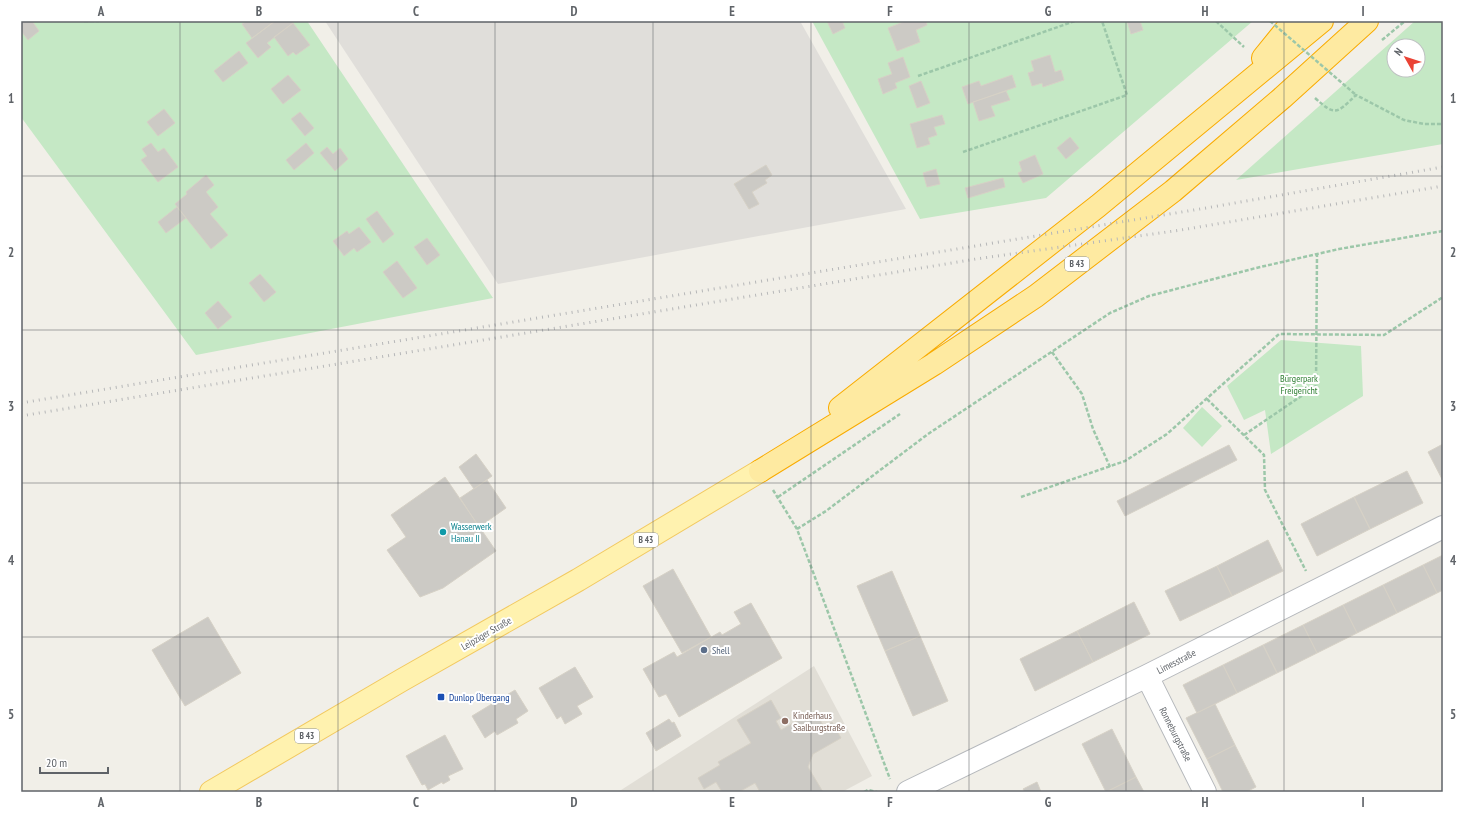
<svg xmlns="http://www.w3.org/2000/svg" width="1464" height="813" font-family="'PT Sans Narrow',sans-serif">
<style>
.industrial{fill:#e0deda}
.education{fill:#e1ded6}
.green{fill:#c5e8c5;fill-rule:evenodd}
.building{fill:#cccac5;stroke:#d6d1c6}
.lines{fill:none;stroke-linecap:round;stroke-linejoin:round}
.minor-casing{stroke:#b5b8bc;stroke-width:24}
.primary-casing{stroke:#f2c960;stroke-width:24}
.trunk-casing{stroke:#f9ab00;stroke-width:24}
.path{stroke:#9cc7a9;stroke-width:2.5;stroke-dasharray:4 2;stroke-linecap:butt}
.minor{stroke:#fff;stroke-width:22}
.primary{stroke:#fff2af;stroke-width:22}
.trunk{stroke:#feeaa1;stroke-width:22}
.rail{stroke:#b6b7b8;stroke-width:3;stroke-dasharray:1 5;stroke-linecap:butt}
.path-bridge{stroke:#9cc7a9;stroke-width:2.5;stroke-dasharray:4 2;stroke-linecap:butt}
.grid{fill:none;stroke:#5f6368;stroke-width:1;stroke-opacity:0.55}
.culture-dot{fill:#0f9aa8;stroke:#fff;stroke-width:1.5}
.service-dot{fill:#5c6f8a;stroke:#fff;stroke-width:1.5}
.transit-dot{fill:#1a4fb4;stroke:#fff;stroke-width:1.5}
.education-dot{fill:#8d6e63;stroke:#fff;stroke-width:1.5}
.labels{text-anchor:middle;stroke-width:4;stroke-linejoin:round;paint-order:stroke}
.shield{fill:#fff;stroke:#8f9295;stroke-width:1}
.shield-label{font-size:9px;font-weight:bold;fill:#5f6368}
.park-label{font-size:10px;fill:#348238;stroke:#fff}
.culture-label{font-size:10px;fill:#0d838f;stroke:#fff;text-anchor:start}
.street-label{font-size:10px;fill:#5f6368;stroke:#fff}
.service-label{font-size:10px;fill:#4e5e75;stroke:#fff;text-anchor:start}
.transit-label{font-size:10px;fill:#164399;stroke:#fff;text-anchor:start}
.education-label{font-size:10px;fill:#785e54;stroke:#fff;text-anchor:start}
.neatline{fill:none;stroke:#5f6368;stroke-width:1.5}
.grid-label{font-size:13px;text-anchor:middle;font-weight:bold;fill:#5f6368}
</style>
<rect width="100%" height="100%" fill="#f1efe8"/>
<!-- industrial -->
<path class="industrial" d="M 325,21 L 800,21 L 906,209 L 498,284 Z"/>
<!-- education -->
<path class="education" d="M 814,666 L 872,776 L 842,792 L 618,792 Z"/>
<!-- green -->
<path class="green" d="M 21,21 L 307,21 L 493,298 L 196,355 L 21,117 Z
M 812,21 L 1253,21 L 1046,198 L 920,219 Z
M 1415,21 L 1443,21 L 1443,144 L 1236,180 ZM 1394,46 L 1418,46 L 1418,70 L 1394,70 Z
M 1281,340 L 1361,346 L 1363,396 L 1271,454 L 1265,410 L 1244,420 L 1227,386 Z
M 1202,407 L 1222,426 L 1202,447 L 1183,428 Z"/>
<!-- building -->
<path class="building" d="M 21,21 L 32,21 L 39,31 L 28,40 L 21,31 Z
M 247,21 L 275,21 L 252,38 L 242,24 Z
M 275,21 L 291,21 L 293,23 L 267,43 L 271,47 L 258,58 L 246,43 Z
M 827,21 L 842,21 L 845,28 L 833,34 Z
M 906,21 L 926,21 L 927,25 L 916,30 L 920,42 L 897,51 L 888,28 Z
M 1127,21 L 1140,21 L 1143,30 L 1131,34 Z
M 293,23 L 310,45 L 296,55 L 293,52 L 288,56 L 274,37 Z
M 239,51 L 248,63 L 223,82 L 214,71 Z
M 1050,55 L 1055,72 L 1061,70 L 1064,80 L 1043,87 L 1042,83 L 1032,86 L 1028,73 L 1034,71 L 1031,61 Z
M 903,57 L 910,77 L 895,83 L 897,88 L 883,94 L 878,79 L 892,74 L 888,63 Z
M 288,75 L 301,90 L 283,104 L 271,89 Z
M 1012,75 L 1016,87 L 968,104 L 962,87 L 979,81 L 981,86 Z
M 921,81 L 930,103 L 917,108 L 909,86 Z
M 1006,91 L 1010,100 L 991,106 L 995,116 L 979,121 L 973,102 Z
M 164,109 L 175,123 L 158,136 L 147,122 Z
M 300,112 L 314,128 L 305,136 L 291,119 Z
M 942,115 L 945,124 L 934,127 L 937,135 L 928,138 L 930,144 L 917,148 L 910,124 Z
M 1070,137 L 1079,148 L 1066,159 L 1057,148 Z
M 151,143 L 158,152 L 164,148 L 178,167 L 158,182 L 141,160 L 147,156 L 142,149 Z
M 306,143 L 314,153 L 294,170 L 286,160 Z
M 327,147 L 333,154 L 340,148 L 348,159 L 335,171 L 320,153 Z
M 1035,155 L 1043,174 L 1023,183 L 1018,173 L 1022,171 L 1019,162 Z
M 766,165 L 772,175 L 765,180 L 767,183 L 752,192 L 759,204 L 749,209 L 734,184 Z
M 936,169 L 940,184 L 927,187 L 923,173 Z
M 206,175 L 214,185 L 206,192 L 218,207 L 210,214 L 228,235 L 211,249 L 175,204 L 187,194 L 186,192 Z
M 1003,178 L 1005,187 L 968,198 L 965,188 Z
M 177,207 L 186,218 L 166,233 L 158,222 Z
M 377,211 L 394,234 L 383,243 L 366,219 Z
M 359,227 L 371,242 L 357,252 L 354,248 L 344,256 L 333,241 L 347,231 L 349,234 Z
M 427,238 L 440,255 L 427,265 L 414,247 Z
M 397,261 L 417,288 L 403,298 L 383,272 Z
M 260,274 L 276,292 L 264,302 L 249,283 Z
M 218,301 L 232,317 L 218,329 L 205,313 Z
M 1443,444 L 1443,481 L 1428,452 Z
M 1229,445 L 1237,460 L 1125,516 L 1117,501 Z
M 476,454 L 492,476 L 474,489 L 459,467 Z
M 1407,471 L 1423,503 L 1370,529 L 1354,497 Z
M 445,477 L 496,551 L 443,588 L 420,597 L 387,550 L 406,537 L 391,515 Z
M 487,480 L 506,508 L 479,527 L 460,498 Z
M 1354,497 L 1370,529 L 1317,556 L 1301,524 Z
M 1268,540 L 1283,571 L 1232,596 L 1217,566 Z
M 1443,555 L 1443,590 L 1437,593 L 1423,565 Z
M 1423,565 L 1437,593 L 1397,613 L 1383,585 Z
M 1217,566 L 1232,596 L 1180,621 L 1165,591 Z
M 673,569 L 711,637 L 682,653 L 643,586 Z
M 892,571 L 920,636 L 885,651 L 857,586 Z
M 1383,585 L 1397,613 L 1357,633 L 1343,605 Z
M 1134,602 L 1150,634 L 1093,662 L 1077,631 Z
M 751,603 L 782,658 L 679,717 L 666,694 L 659,697 L 643,669 L 674,652 L 677,657 L 720,632 L 722,635 L 741,624 L 734,612 Z
M 1343,605 L 1357,633 L 1317,653 L 1303,625 Z
M 208,617 L 241,673 L 185,706 L 152,650 Z
M 1303,625 L 1317,653 L 1277,673 L 1263,645 Z
M 1077,631 L 1093,662 L 1035,691 L 1020,659 Z
M 920,636 L 948,701 L 913,716 L 885,651 Z
M 1263,645 L 1277,673 L 1237,693 L 1223,665 Z
M 1223,665 L 1237,693 L 1197,713 L 1183,685 Z
M 575,667 L 593,697 L 577,706 L 582,714 L 565,724 L 561,716 L 557,719 L 539,688 Z
M 515,690 L 528,711 L 516,719 L 518,723 L 497,735 L 495,731 L 485,738 L 472,716 Z
M 771,700 L 781,718 L 776,721 L 781,730 L 815,711 L 824,727 L 832,722 L 841,738 L 813,754 L 808,767 L 823,792 L 760,792 L 755,783 L 739,792 L 722,792 L 716,782 L 704,789 L 698,778 L 720,765 L 718,762 L 751,743 L 737,720 Z
M 1215,704 L 1235,745 L 1207,759 L 1186,718 Z
M 669,719 L 672,723 L 674,722 L 681,736 L 656,751 L 646,733 Z
M 1112,729 L 1136,777 L 1106,792 L 1082,744 Z
M 445,735 L 463,769 L 448,776 L 450,780 L 443,784 L 442,782 L 428,790 L 425,784 L 422,785 L 406,756 Z
M 1235,745 L 1256,787 L 1246,792 L 1223,792 L 1207,759 Z
M 1136,777 L 1144,792 L 1106,792 Z
M 1037,782 L 1041,792 L 1025,792 L 1023,789 Z"/>
<g class="lines">
<defs>
<path id="minor" d="M 1147,676 L 1205,792
M 908,792 L 1147,676 L 1443,527"/>
<path id="primary" d="M 211,792 L 402,680 L 578,580 L 760,471"/>
<path id="trunk" d="M 1263,58 L 1293,21
M 840,408 L 1098,206 L 1322,21
M 760,471 L 934,364 L 1036,296 L 1173,191 L 1282,98 L 1367,21"/>
</defs>
<!-- minor casing -->
<use href="#minor" class="minor-casing"/>
<!-- primary casing -->
<use href="#primary" class="primary-casing"/>
<!-- trunk casing -->
<use href="#trunk" class="trunk-casing"/>
<!-- path -->
<path class="path" d="M 84,21 L 99,21
M 1216,21 L 1244,47
M 1382,40 L 1405,21
M 918,76 L 1075,21
M 1315,98 C 1336,117 1337,113 1356,95 L 1404,120 L 1424,124 L 1443,124
M 963,152 L 1127,95 L 1102,21
M 1052,352 L 1082,394 L 1093,429 L 1110,467
M 1207,399 L 1264,455 L 1265,490 L 1306,571
M 1244,435 L 1316,386 L 1317,254
M 773,490 L 797,529 L 890,779
M 778,497 L 900,414
M 1021,497 L 1125,461 L 1167,434 L 1279,334 L 1384,335 L 1443,297
M 797,529 L 826,511 L 928,434 L 1110,313 L 1149,296 L 1256,268 L 1339,249 L 1443,231
M 864,792 L 868,790 L 877,792"/>
<!-- minor -->
<use href="#minor" class="minor"/>
<!-- primary -->
<use href="#primary" class="primary"/>
<!-- trunk -->
<use href="#trunk" class="trunk"/>
<!-- rail -->
<path class="rail" d="M 21,403 L 1206,208 L 1443,167
M 21,416 L 976,259 L 1181,230 L 1443,186"/>
<!-- path-bridge -->
<path class="path-bridge" d="M 1270,21 L 1356,95"/>
</g>
<!-- grid -->
<path class="grid" d="M 180,21 L 180,792M 338,21 L 338,792M 495,21 L 495,792M 653,21 L 653,792M 811,21 L 811,792M 969,21 L 969,792M 1126,21 L 1126,792M 1284,21 L 1284,792M 21,176 L 1443,176M 21,330 L 1443,330M 21,483 L 1443,483M 21,637 L 1443,637"/>
<!-- markers -->
<circle class="culture-dot" cx="443" cy="532" r="4"/>
<circle class="service-dot" cx="704" cy="650" r="4"/>
<rect class="transit-dot" x="437" y="693" width="8" height="8" rx="2"/>
<circle class="education-dot" cx="785" cy="721" r="4"/>
<g class="labels">
<!-- shield labels -->
<g class="shield">
<rect x="1065" y="257" width="24" height="14" rx="3"/>
<rect x="634" y="533" width="24" height="14" rx="3"/>
<rect x="295" y="729" width="24" height="14" rx="3"/>
</g>
<g class="shield-label">
<text x="1077" y="267">B 43</text>
<text x="646" y="543">B 43</text>
<text x="307" y="739">B 43</text>
</g>
<!-- park labels -->
<g class="park-label">
<text x="1299" y="382">Bürgerpark<tspan x="1299" dy="12">Freigericht</tspan></text>
</g>
<!-- culture labels -->
<g class="culture-label">
<text x="451" y="530">Wasserwerk<tspan x="451" dy="12">Hanau II</tspan></text>
</g>
<!-- street labels -->
<g class="street-label">
<text transform="translate(486 633) rotate(-30)" y="4">Leipziger Straße</text>
<text transform="translate(1176 661) rotate(-27)" y="4">Limesstraße</text>
<text transform="translate(1176 734) rotate(63)" y="4">Ronneburgstraße</text>
</g>
<!-- service labels -->
<g class="service-label">
<text x="712" y="654">Shell</text>
</g>
<!-- transit labels -->
<g class="transit-label">
<text x="449" y="701">Dunlop Übergang</text>
</g>
<!-- education labels -->
<g class="education-label">
<text x="793" y="719">Kinderhaus<tspan x="793" dy="12">Saalburgstraße</tspan></text>
</g>
</g>
<!-- border -->
<rect width="1464" height="813" fill="none" stroke="#ffffff" stroke-width="44"/>
<!-- north arrow -->
<g transform="translate(1406 58) rotate(309)"><circle r="19" fill="#ffffff" stroke="#bfc1c3"/>
<path d="M0-3L7 15L0 10L-7 15Z" fill="#ea4335"/>
<text y="-6" font-size="11" font-weight="bold" text-anchor="middle" fill="#5f6368">N</text>
</g>
<!-- scale -->
<path d="M40 767v6h68v-6" fill="none" stroke="#5f6368" stroke-width="2"/>
<text x="46" y="767" font-size="12" fill="#5f6368" stroke="#ffffff" stroke-width="3" paint-order="stroke">20 m</text>
<rect x="22" y="22" width="1420" height="769" class="neatline"/>
<g class="grid-label">
<text x="101" y="16">A</text>
<text x="259" y="16">B</text>
<text x="416" y="16">C</text>
<text x="574" y="16">D</text>
<text x="732" y="16">E</text>
<text x="890" y="16">F</text>
<text x="1048" y="16">G</text>
<text x="1205" y="16">H</text>
<text x="1363" y="16">I</text>
<text x="11" y="103">1</text>
<text x="1453" y="103">1</text>
<text x="11" y="257">2</text>
<text x="1453" y="257">2</text>
<text x="11" y="411">3</text>
<text x="1453" y="411">3</text>
<text x="11" y="565">4</text>
<text x="1453" y="565">4</text>
<text x="11" y="719">5</text>
<text x="1453" y="719">5</text>
<text x="101" y="807">A</text>
<text x="259" y="807">B</text>
<text x="416" y="807">C</text>
<text x="574" y="807">D</text>
<text x="732" y="807">E</text>
<text x="890" y="807">F</text>
<text x="1048" y="807">G</text>
<text x="1205" y="807">H</text>
<text x="1363" y="807">I</text>
</g>
</svg>
